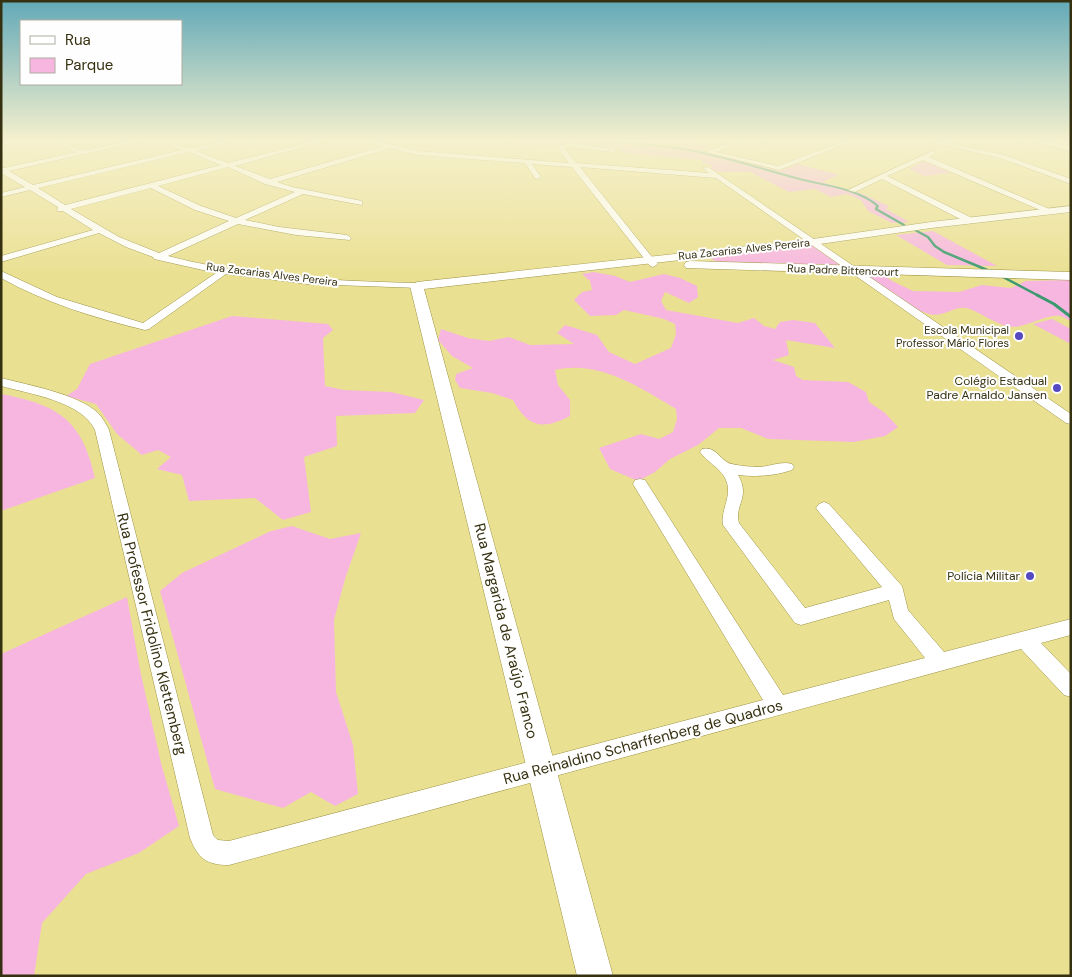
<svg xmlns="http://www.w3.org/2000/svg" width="1072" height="977" font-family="'DM Sans',sans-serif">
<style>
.green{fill:#f7b6df}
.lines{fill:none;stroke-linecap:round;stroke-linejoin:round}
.stream-far2{stroke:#3a996f;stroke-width:2}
.stream-far1{stroke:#3a996f;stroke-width:2.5}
.stream{stroke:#3a996f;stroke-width:3}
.minor-casing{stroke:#9d9346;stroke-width:1}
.major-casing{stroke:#9d9346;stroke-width:1}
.minor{fill:#fff;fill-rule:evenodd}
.major{fill:#fff;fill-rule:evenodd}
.poi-dot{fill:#554ac2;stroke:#fefefe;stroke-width:2}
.labels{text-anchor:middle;stroke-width:4;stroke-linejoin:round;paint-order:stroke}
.far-street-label{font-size:11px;fill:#353010;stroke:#fefefe}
.far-poi-label{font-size:11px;fill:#353010;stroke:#fefefe;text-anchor:end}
.poi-label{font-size:12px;fill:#353010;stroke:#fefefe;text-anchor:end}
.near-street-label{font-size:15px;fill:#353010;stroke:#fefefe}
</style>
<rect width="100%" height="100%" fill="#eae092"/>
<!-- green -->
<path class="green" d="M 483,140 L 666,140 L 671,141 L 688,140 L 710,146 L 700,151 L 704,153 L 780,171 L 798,164 L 839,175 L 822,182 L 860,193 L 889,206 L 886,209 L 909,222 L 892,223 L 868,211 L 861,200 L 847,194 L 831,197 L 815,189 L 789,192 L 750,172 L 719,172 L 711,169 L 711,165 L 703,163 L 702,160 L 624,153 L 619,149 L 576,144 L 554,147 Z
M 924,161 L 951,173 L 924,176 L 909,169 Z
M 933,231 L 997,266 L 947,265 L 896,235 Z
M 810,244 L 840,265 L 718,262 L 711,259 L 713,256 Z
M 878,271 L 892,281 L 913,291 L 959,292 L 982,285 L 1011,288 L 1026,281 L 1071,280 L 1071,321 C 1068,320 1064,317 1060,316 C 1050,314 1030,324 1020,326 C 1002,331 983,312 966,308 C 954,306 943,318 929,314 C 908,308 879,285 861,272 Z
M 594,272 L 615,276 L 630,282 L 664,274 L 680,278 L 697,286 L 698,297 L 689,303 L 665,292 L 661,301 L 666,310 L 738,323 L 754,318 L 764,326 L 775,329 L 780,322 L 793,320 L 815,323 L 835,348 L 786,340 L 789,355 L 773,360 L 794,367 L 796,376 L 803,380 L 848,382 L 866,392 L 869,402 L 885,413 L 898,427 L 885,436 L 854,442 L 768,439 L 741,428 L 719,428 L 698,445 L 670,459 L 655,472 L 638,481 L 610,469 L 599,448 L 641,434 L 659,439 L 673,432 L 677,419 L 676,409 C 639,387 599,360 555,370 L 558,385 L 570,400 L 570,416 C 543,430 528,428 513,400 L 492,393 L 460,388 L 455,380 L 456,374 L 473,368 L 452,356 L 438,340 L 441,329 L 468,338 L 489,341 L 509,337 L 530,345 L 574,344 L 557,333 L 565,325 L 597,335 L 609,352 L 635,364 L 671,348 L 676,334 L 675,324 L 664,319 L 624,310 L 616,315 L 590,316 L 574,300 L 582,292 L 592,290 L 590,281 L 582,274 Z
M 232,316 L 328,324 L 333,330 L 323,338 L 325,386 L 344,390 L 391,392 L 424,400 L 415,413 L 336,416 L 337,446 L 304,457 L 311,512 L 283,520 L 255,498 L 189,501 L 182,475 L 157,469 L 171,457 L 158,450 L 142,455 L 117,434 L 96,404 L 66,396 L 77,389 L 90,364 Z
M 1052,319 L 1071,329 L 1071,344 L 1033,324 Z
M 1,394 C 58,405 82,419 95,478 L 1,511 Z
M 292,526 L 330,539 L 361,533 L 345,579 L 334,620 L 336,692 L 353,745 L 358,794 L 335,806 L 311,792 L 283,808 L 215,789 L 160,591 L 182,573 L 271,531 Z
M 127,597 L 140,670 L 161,763 L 179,826 L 139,853 L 86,874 L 42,923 L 34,976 L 1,976 L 1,654 Z"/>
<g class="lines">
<!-- stream-far2 -->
<path class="stream-far2" d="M 568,140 C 602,142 637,142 671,147 C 713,153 755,167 796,178 C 824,186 855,187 878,206 L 876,209"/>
<!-- stream-far1 -->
<path class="stream-far1" d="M 877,207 L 876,209 L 904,225
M 915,230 L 928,237 L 935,246 L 944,252 L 992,272
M 1001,276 L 1039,296"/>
<!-- stream -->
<path class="stream" d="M 1037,295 L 1054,304 L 1071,317"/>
<defs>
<path id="minor" d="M 53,140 C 65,139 75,152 86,150 C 106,148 125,139 145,140 L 9,171 L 33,185 L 182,150 L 159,140 C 170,140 179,147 189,148 C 201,149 221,140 236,140 L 196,151 L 228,163 L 319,140 L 328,140 L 235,166 L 270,179 L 384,146 L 363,140 L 372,140 L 418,151 L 569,163 L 557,147 L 572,143 L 616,150 L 613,152 L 572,147 L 564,148 L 576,163 L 709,173 L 703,168 L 708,167 L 1071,414 L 1071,424 L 1066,423 L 716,178 L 580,167 L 656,262 L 658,264 L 653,267 L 650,266 L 572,167 L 532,164 L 541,177 L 537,179 L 535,178 L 525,163 L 418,155 L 391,148 L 277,182 L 292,187 L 362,201 L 362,205 L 303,194 L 245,220 L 279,227 L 347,235 L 351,238 L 350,240 L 296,235 L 238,224 L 168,256 C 249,277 333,281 417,283 L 422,286 L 420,288 L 308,284 L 226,274 L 149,329 L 145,330 C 95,318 46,303 1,278 L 1,271 L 57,297 L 143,323 L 216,273 L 154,259 L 153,257 L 126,247 L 99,233 L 1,262 L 1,256 L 93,230 L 63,211 L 57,211 L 58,207 L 30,190 L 1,197 L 1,193 L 25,187 L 1,173 L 1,167 L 4,168 L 77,152 ZM 189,152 L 221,165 L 65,205 L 38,188 ZM 228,167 L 265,184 L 295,192 L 236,218 L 201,206 L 158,186 ZM 151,188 L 195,210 L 229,221 L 159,253 L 119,237 L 71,209 Z
M 740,140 L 748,140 L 716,152 L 778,166 L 847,140 L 855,140 L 779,170 L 705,152 Z
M 923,140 L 933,140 L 1004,155 L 1071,179 L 1071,184 L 1000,158 Z
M 1026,140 L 1037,140 L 1067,147 L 1064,149 Z
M 932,151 L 935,153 L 929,157 L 1054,211 L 1047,213 L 923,160 L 887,176 L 972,218 L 972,222 L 966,222 L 882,179 L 855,192 L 848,190 Z
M 1,378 C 28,385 78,394 98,413 C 103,418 106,424 109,430 L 213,835 L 218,840 L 229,841 L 763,700 L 633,484 L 635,480 L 640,479 L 645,480 L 783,695 L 925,658 L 894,619 L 889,600 L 801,625 L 795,623 L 723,525 C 720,509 734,495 725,478 C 719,467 707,462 700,452 L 702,449 C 716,445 721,462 732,464 C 740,466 752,467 760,467 C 771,466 782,461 792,464 L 794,467 L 792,470 C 774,476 757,477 738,475 C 751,497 734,505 739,523 L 805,608 L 882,587 L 819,512 L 816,508 L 819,504 L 824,502 L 829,504 L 902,586 L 908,610 L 944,652 L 1071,619 L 1071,635 L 1041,643 L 1071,674 L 1071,697 L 1064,695 L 1021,649 L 229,865 C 206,865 198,858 190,838 L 95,430 C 81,401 30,394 1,386 Z"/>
<path id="major" d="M 1036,140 L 1047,140 L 1071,147 L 1071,152 Z
M 1071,206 L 1071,212 L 931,228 L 813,245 L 424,289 L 613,976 L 577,976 L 410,286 L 417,282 L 813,239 L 931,222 Z
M 690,261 L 1071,272 L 1071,280 L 686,268 L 684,265 L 686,262 Z"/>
</defs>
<!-- minor casing -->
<use href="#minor" class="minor-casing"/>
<!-- major casing -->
<use href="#major" class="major-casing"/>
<!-- minor -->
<use href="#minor" class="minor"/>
<!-- major -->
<use href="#major" class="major"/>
</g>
<!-- sky -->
<linearGradient id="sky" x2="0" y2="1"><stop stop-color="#62a9b8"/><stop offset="0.51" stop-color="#f6f1ce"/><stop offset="1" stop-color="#f6f1ce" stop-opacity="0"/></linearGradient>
<rect width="1072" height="276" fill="url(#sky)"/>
<!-- markers -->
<g class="poi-dot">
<circle cx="1019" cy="336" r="5"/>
<circle cx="1057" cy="388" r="5"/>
<circle cx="1030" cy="576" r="5"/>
</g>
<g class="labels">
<!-- far-street labels -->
<g class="far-street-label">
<text transform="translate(744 249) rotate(-6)" y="4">Rua Zacarias Alves Pereira</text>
<text transform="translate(843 270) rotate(2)" y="4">Rua Padre Bittencourt</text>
<text transform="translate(272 274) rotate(7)" y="4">Rua Zacarias Alves Pereira</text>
</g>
<!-- far-poi labels -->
<g class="far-poi-label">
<text x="1009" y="334">Escola Municipal<tspan x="1009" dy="13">Professor Mário Flores</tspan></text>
</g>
<!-- poi labels -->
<g class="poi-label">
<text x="1047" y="385">Colégio Estadual<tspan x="1047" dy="14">Padre Arnaldo Jansen</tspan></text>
<text x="1020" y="580">Polícia Militar</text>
</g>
<!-- near-street labels -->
<g class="near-street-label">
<text transform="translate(506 631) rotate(76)" y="5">Rua Margarida de Araújo Franco</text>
<text transform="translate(152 634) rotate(76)" y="5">Rua Professor Fridolino Klettemberg</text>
<text transform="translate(643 742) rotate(-15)" y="5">Rua Reinaldino Scharffenberg de Quadros</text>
</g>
</g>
<!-- border -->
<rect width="1072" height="977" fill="none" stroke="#353010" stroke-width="5"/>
<!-- legend -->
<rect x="20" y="20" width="162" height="65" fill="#fefefe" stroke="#aeac9f"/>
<rect x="30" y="36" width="25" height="8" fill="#ffffff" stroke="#aeac9f"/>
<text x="65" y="45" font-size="15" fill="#353010">Rua</text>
<rect x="30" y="58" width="25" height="15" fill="#f7b6df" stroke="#aeac9f"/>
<text x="65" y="70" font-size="15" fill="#353010">Parque</text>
</svg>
